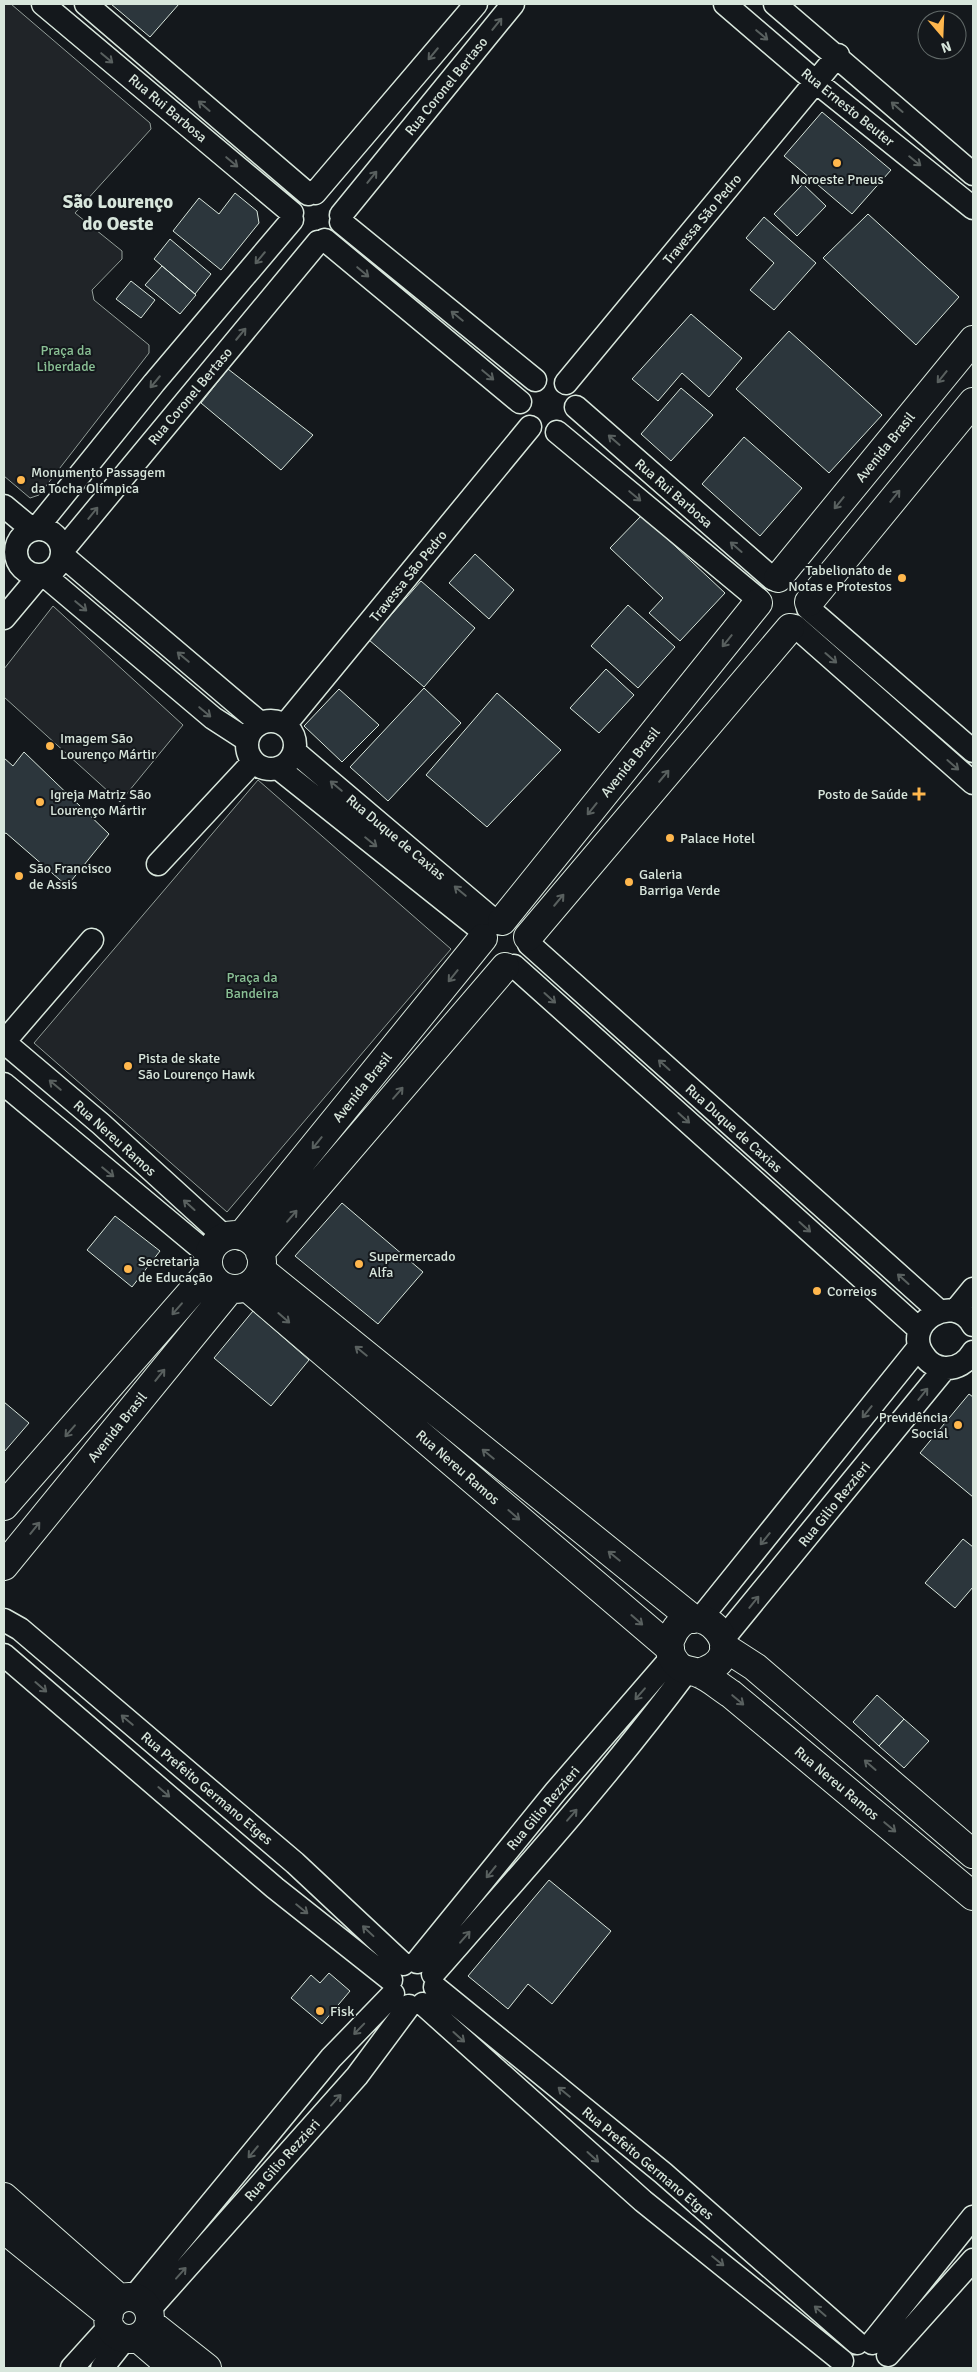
<svg xmlns="http://www.w3.org/2000/svg" width="977" height="2372" font-family="Signika,sans-serif">
<style>
.green{fill:#202428;stroke:#939e99}
.building{fill:#2c363c;stroke:#d8e6dc}
.lines{fill:none;stroke-linecap:round;stroke-linejoin:round}
.minor-casing{stroke:#d8e6dc;stroke-width:25}
.major-casing{stroke:#d8e6dc;stroke-width:30}
.minor{stroke:#14181c;stroke-width:22}
.major{stroke:#14181c;stroke-width:28}
.oneway{stroke:#59605f}
.poi-dot{fill:#ffb74d;stroke:#14181c;stroke-width:2}
.labels{text-anchor:middle;stroke-width:4;stroke-linejoin:round;paint-order:stroke}
.street-label{font-size:14px;fill:#d8e6dc;stroke:#14181c}
.poi-label{font-size:14px;fill:#d8e6dc;stroke:#14181c;text-anchor:start}
.park-label{font-size:14px;fill:#8ac095;stroke:#14181c}
.district-label{font-size:19px;font-weight:bold;fill:#d8e6dc;stroke:#14181c}
</style>
<rect width="100%" height="100%" fill="#14181c"/>
<!-- green -->
<path class="green" d="M 4,4 L 11,4 L 150,123 L 151,129 L 75,213 L 122,251 L 122,259 L 92,290 L 94,300 L 149,345 L 149,353 L 39,495 L 30,498 L 4,476 Z
M 53,606 L 183,725 L 120,802 L 4,697 L 4,669 Z
M 258,780 L 451,949 L 227,1212 L 34,1043 Z"/>
<!-- building -->
<path class="building" d="M 111,4 L 179,4 L 150,37 Z
M 822,112 L 891,170 L 852,214 L 784,156 Z
M 803,184 L 826,206 L 797,236 L 774,214 Z
M 235,193 L 257,211 L 259,223 L 221,270 L 173,231 L 199,198 L 219,214 Z
M 868,214 L 959,297 L 916,345 L 823,258 Z
M 764,217 L 816,263 L 774,310 L 750,290 L 774,263 L 746,238 Z
M 170,239 L 211,274 L 195,294 L 154,259 Z
M 162,266 L 196,295 L 180,314 L 145,285 Z
M 131,281 L 155,300 L 141,318 L 116,299 Z
M 691,314 L 742,358 L 709,397 L 682,373 L 658,401 L 632,379 Z
M 789,331 L 882,415 L 829,473 L 736,389 Z
M 228,369 L 313,435 L 281,470 L 201,403 Z
M 681,388 L 713,415 L 671,461 L 641,434 Z
M 744,437 L 802,488 L 760,536 L 702,484 Z
M 642,515 L 725,593 L 680,641 L 649,613 L 663,598 L 610,548 Z
M 475,554 L 514,590 L 489,619 L 449,583 Z
M 421,581 L 475,628 L 424,687 L 369,640 Z
M 628,605 L 675,647 L 638,688 L 591,646 Z
M 606,669 L 634,695 L 599,733 L 570,708 Z
M 424,688 L 461,723 L 388,801 L 350,767 Z
M 339,689 L 379,725 L 342,762 L 304,726 Z
M 497,693 L 561,750 L 487,827 L 426,775 Z
M 24,752 L 109,834 L 67,886 L 6,833 L 4,834 L 4,758 L 13,766 Z
M 342,1203 L 423,1272 L 378,1324 L 295,1256 Z
M 115,1216 L 160,1251 L 132,1287 L 87,1250 Z
M 253,1311 L 309,1360 L 271,1406 L 214,1358 Z
M 969,1394 L 973,1397 L 973,1497 L 920,1453 Z
M 4,1402 L 29,1423 L 4,1452 Z
M 963,1539 L 973,1547 L 973,1587 L 955,1608 L 925,1583 Z
M 877,1695 L 904,1719 L 879,1746 L 853,1722 Z
M 904,1719 L 929,1741 L 904,1768 L 879,1746 Z
M 549,1880 L 611,1931 L 552,2004 L 528,1984 L 508,2009 L 468,1976 Z
M 329,1973 L 350,1991 L 322,2024 L 291,1998 L 311,1975 L 320,1983 Z"/>
<g class="lines">
<defs>
<path id="minor" d="M 43,4 L 292,213
M 86,4 L 308,194
M 725,4 L 816,82 L 973,208
M 775,4 L 973,174
M 315,193 L 476,4
M 341,215 L 513,4
M 341,222 L 535,380
M 325,240 L 520,402
M 566,383 L 838,55
M 576,407 L 773,579
M 557,432 L 758,599
M 4,506 L 33,530
M 36,529 L 154,383 L 292,220
M16 552a23 23 0 1 1 46 0a23 23 0 1 1-46 0Z
M 62,551 L 318,242
M 62,555 L 260,723
M 44,575 L 213,718 L 247,740
M 808,608 L 973,751
M 4,618 L 40,575
M 795,626 L 973,783
M247 745a24 24 0 1 1 48 0a24 24 0 1 1-48 0Z
M 285,725 L 530,427
M 294,751 L 497,923
M 278,768 L 485,933
M 158,864 L 253,762
M 529,944 L 939,1311
M 514,966 L 920,1330
M 4,1042 L 101,1124 L 225,1237
M 4,1042 L 92,940
M 4,1084 L 209,1255
M 955,1311 L 973,1289
M 973,1325 C 953,1290 899,1325 925,1357 C 929,1363 937,1367 944,1368 C 957,1369 967,1362 973,1352
M 700,1619 L 919,1347
M 4,1620 L 20,1629 L 295,1863 L 403,1964
M 723,1639 L 945,1368
M 4,1655 L 275,1888 L 391,1980
M 417,1962 L 556,1791 L 672,1657
M 433,1974 C 520,1875 608,1777 687,1671
M 435,1987 L 663,2173 L 857,2343
M 423,2004 L 643,2201 L 842,2361
M 133,2298 L 331,2058 L 393,1994
M 149,2310 L 357,2076 L 409,2006
M 872,2343 L 973,2217
M 888,2355 L 973,2260
M 72,2368 L 110,2326
M 102,2368 L 125,2339"/>
<path id="major" d="M 778,578 L 973,340
M 809,602 L 973,402
M 502,921 L 758,603
M 528,937 L 790,628
M208 1262a27 27 0 1 1 54 0a27 27 0 1 1-54 0Z
M 241,1236 L 483,938
M 260,1253 L 505,967
M 261,1270 L 693,1619
M 247,1287 L 670,1648
M 4,1506 L 209,1272
M 4,1566 L 230,1289
M 724,1647 L 755,1667 L 973,1854
M 698,1673 C 761,1656 694,1586 672,1636 C 667,1645 670,1657 677,1664 C 683,1671 690,1670 698,1673 C 709,1677 720,1687 731,1694 L 973,1896
M 4,2197 L 120,2299
M 4,2229 L 109,2314
M108 2318a21 21 0 1 1 42 0a21 21 0 1 1-42 0Z
M 150,2323 L 207,2368
M 138,2338 L 173,2368"/>
</defs>
<!-- minor casing -->
<use href="#minor" class="minor-casing"/>
<!-- major casing -->
<use href="#major" class="major-casing"/>
<!-- minor -->
<use href="#minor" class="minor"/>
<!-- major -->
<use href="#major" class="major"/>
</g>
<!-- one-way arrows -->
<defs><path id="oneway-shaft" d="M-6 0H5M1.5-3L5.5 0L1.5 3" fill="none" stroke-width="1.6" stroke-linecap="round" stroke-linejoin="round" transform="scale(1.25)"/></defs>
<g class="oneway">
<use href="#oneway-shaft" transform="translate(497 24) rotate(-51)"/>
<use href="#oneway-shaft" transform="translate(762 35) rotate(40)"/>
<use href="#oneway-shaft" transform="translate(433 54) rotate(130)"/>
<use href="#oneway-shaft" transform="translate(107 58) rotate(40)"/>
<use href="#oneway-shaft" transform="translate(204 106) rotate(-139)"/>
<use href="#oneway-shaft" transform="translate(897 107) rotate(-139)"/>
<use href="#oneway-shaft" transform="translate(915 161) rotate(39)"/>
<use href="#oneway-shaft" transform="translate(232 162) rotate(40)"/>
<use href="#oneway-shaft" transform="translate(372 177) rotate(-51)"/>
<use href="#oneway-shaft" transform="translate(260 258) rotate(130)"/>
<use href="#oneway-shaft" transform="translate(363 272) rotate(40)"/>
<use href="#oneway-shaft" transform="translate(457 316) rotate(-141)"/>
<use href="#oneway-shaft" transform="translate(241 334) rotate(-50)"/>
<use href="#oneway-shaft" transform="translate(488 375) rotate(40)"/>
<use href="#oneway-shaft" transform="translate(942 377) rotate(129)"/>
<use href="#oneway-shaft" transform="translate(155 382) rotate(130)"/>
<use href="#oneway-shaft" transform="translate(614 440) rotate(-139)"/>
<use href="#oneway-shaft" transform="translate(635 496) rotate(40)"/>
<use href="#oneway-shaft" transform="translate(895 496) rotate(-51)"/>
<use href="#oneway-shaft" transform="translate(839 503) rotate(129)"/>
<use href="#oneway-shaft" transform="translate(93 513) rotate(-51)"/>
<use href="#oneway-shaft" transform="translate(736 547) rotate(-139)"/>
<use href="#oneway-shaft" transform="translate(81 606) rotate(40)"/>
<use href="#oneway-shaft" transform="translate(727 641) rotate(129)"/>
<use href="#oneway-shaft" transform="translate(183 657) rotate(-140)"/>
<use href="#oneway-shaft" transform="translate(831 658) rotate(41)"/>
<use href="#oneway-shaft" transform="translate(205 712) rotate(40)"/>
<use href="#oneway-shaft" transform="translate(953 765) rotate(41)"/>
<use href="#oneway-shaft" transform="translate(664 776) rotate(-50)"/>
<use href="#oneway-shaft" transform="translate(336 786) rotate(-140)"/>
<use href="#oneway-shaft" transform="translate(592 809) rotate(129)"/>
<use href="#oneway-shaft" transform="translate(371 842) rotate(39)"/>
<use href="#oneway-shaft" transform="translate(460 891) rotate(-140)"/>
<use href="#oneway-shaft" transform="translate(559 900) rotate(-50)"/>
<use href="#oneway-shaft" transform="translate(453 976) rotate(129)"/>
<use href="#oneway-shaft" transform="translate(550 998) rotate(42)"/>
<use href="#oneway-shaft" transform="translate(664 1065) rotate(-138)"/>
<use href="#oneway-shaft" transform="translate(55 1085) rotate(-140)"/>
<use href="#oneway-shaft" transform="translate(398 1093) rotate(-49)"/>
<use href="#oneway-shaft" transform="translate(684 1118) rotate(42)"/>
<use href="#oneway-shaft" transform="translate(317 1143) rotate(129)"/>
<use href="#oneway-shaft" transform="translate(108 1172) rotate(39)"/>
<use href="#oneway-shaft" transform="translate(189 1205) rotate(-138)"/>
<use href="#oneway-shaft" transform="translate(292 1216) rotate(-49)"/>
<use href="#oneway-shaft" transform="translate(805 1227) rotate(42)"/>
<use href="#oneway-shaft" transform="translate(903 1279) rotate(-138)"/>
<use href="#oneway-shaft" transform="translate(177 1309) rotate(131)"/>
<use href="#oneway-shaft" transform="translate(284 1318) rotate(41)"/>
<use href="#oneway-shaft" transform="translate(361 1351) rotate(-141)"/>
<use href="#oneway-shaft" transform="translate(160 1375) rotate(-51)"/>
<use href="#oneway-shaft" transform="translate(923 1394) rotate(-51)"/>
<use href="#oneway-shaft" transform="translate(867 1412) rotate(129)"/>
<use href="#oneway-shaft" transform="translate(70 1431) rotate(131)"/>
<use href="#oneway-shaft" transform="translate(488 1454) rotate(-141)"/>
<use href="#oneway-shaft" transform="translate(514 1515) rotate(41)"/>
<use href="#oneway-shaft" transform="translate(35 1528) rotate(-51)"/>
<use href="#oneway-shaft" transform="translate(765 1539) rotate(129)"/>
<use href="#oneway-shaft" transform="translate(614 1556) rotate(-141)"/>
<use href="#oneway-shaft" transform="translate(754 1602) rotate(-51)"/>
<use href="#oneway-shaft" transform="translate(637 1620) rotate(41)"/>
<use href="#oneway-shaft" transform="translate(41 1687) rotate(41)"/>
<use href="#oneway-shaft" transform="translate(640 1694) rotate(131)"/>
<use href="#oneway-shaft" transform="translate(738 1700) rotate(40)"/>
<use href="#oneway-shaft" transform="translate(127 1720) rotate(-140)"/>
<use href="#oneway-shaft" transform="translate(870 1765) rotate(-139)"/>
<use href="#oneway-shaft" transform="translate(164 1792) rotate(41)"/>
<use href="#oneway-shaft" transform="translate(572 1815) rotate(-49)"/>
<use href="#oneway-shaft" transform="translate(890 1827) rotate(40)"/>
<use href="#oneway-shaft" transform="translate(491 1872) rotate(129)"/>
<use href="#oneway-shaft" transform="translate(302 1909) rotate(39)"/>
<use href="#oneway-shaft" transform="translate(368 1931) rotate(-137)"/>
<use href="#oneway-shaft" transform="translate(465 1937) rotate(-49)"/>
<use href="#oneway-shaft" transform="translate(359 2029) rotate(134)"/>
<use href="#oneway-shaft" transform="translate(459 2037) rotate(42)"/>
<use href="#oneway-shaft" transform="translate(564 2092) rotate(-141)"/>
<use href="#oneway-shaft" transform="translate(336 2100) rotate(-48)"/>
<use href="#oneway-shaft" transform="translate(253 2152) rotate(130)"/>
<use href="#oneway-shaft" transform="translate(593 2157) rotate(42)"/>
<use href="#oneway-shaft" transform="translate(718 2261) rotate(39)"/>
<use href="#oneway-shaft" transform="translate(181 2273) rotate(-48)"/>
<use href="#oneway-shaft" transform="translate(820 2311) rotate(-139)"/>
</g>
<!-- markers -->
<g class="poi-dot">
<circle cx="837" cy="163" r="5"/>
<circle cx="21" cy="480" r="5"/>
<circle cx="902" cy="578" r="5"/>
<circle cx="50" cy="746" r="5"/>
<path d="M916.5 786.5h5v5h5v5h-5v5h-5v-5h-5v-5h5z"/>
<circle cx="40" cy="802" r="5"/>
<circle cx="670" cy="838" r="5"/>
<circle cx="19" cy="876" r="5"/>
<circle cx="629" cy="882" r="5"/>
<circle cx="128" cy="1066" r="5"/>
<circle cx="359" cy="1264" r="5"/>
<circle cx="128" cy="1269" r="5"/>
<circle cx="817" cy="1291" r="5"/>
<circle cx="958" cy="1425" r="5"/>
<circle cx="320" cy="2011" r="5"/>
</g>
<g class="labels">
<!-- street labels -->
<g class="street-label">
<text transform="translate(446 86) rotate(-51)" y="5">Rua Coronel Bertaso</text>
<text transform="translate(848 107) rotate(39)" y="5">Rua Ernesto Beuter</text>
<text transform="translate(168 108) rotate(40)" y="5">Rua Rui Barbosa</text>
<text transform="translate(702 219) rotate(-50)" y="5">Travessa São Pedro</text>
<text transform="translate(190 396) rotate(-50)" y="5">Rua Coronel Bertaso</text>
<text transform="translate(885 447) rotate(-51)" y="5">Avenida Brasil</text>
<text transform="translate(674 493) rotate(41)" y="5">Rua Rui Barbosa</text>
<text transform="translate(408 576) rotate(-51)" y="5">Travessa São Pedro</text>
<text transform="translate(630 762) rotate(-51)" y="5">Avenida Brasil</text>
<text transform="translate(396 837) rotate(40)" y="5">Rua Duque de Caxias</text>
<text transform="translate(362 1087) rotate(-51)" y="5">Avenida Brasil</text>
<text transform="translate(734 1128) rotate(42)" y="5">Rua Duque de Caxias</text>
<text transform="translate(115 1138) rotate(42)" y="5">Rua Nereu Ramos</text>
<text transform="translate(117 1427) rotate(-51)" y="5">Avenida Brasil</text>
<text transform="translate(458 1467) rotate(41)" y="5">Rua Nereu Ramos</text>
<text transform="translate(834 1504) rotate(-51)" y="5">Rua Gilio Rezzieri</text>
<text transform="translate(837 1783) rotate(40)" y="5">Rua Nereu Ramos</text>
<text transform="translate(207 1788) rotate(40)" y="5">Rua Prefeito Germano Etges</text>
<text transform="translate(543 1808) rotate(-50)" y="5">Rua Gilio Rezzieri</text>
<text transform="translate(282 2160) rotate(-48)" y="5">Rua Gilio Rezzieri</text>
<text transform="translate(648 2163) rotate(40)" y="5">Rua Prefeito Germano Etges</text>
</g>
<!-- poi labels -->
<g class="poi-label">
<text x="837" y="184" text-anchor="middle">Noroeste Pneus</text>
<text x="31" y="477">Monumento Passagem<tspan x="31" dy="16">da Tocha Olímpica</tspan></text>
<text x="892" y="575" text-anchor="end">Tabelionato de<tspan x="892" dy="16">Notas e Protestos</tspan></text>
<text x="60" y="743">Imagem São<tspan x="60" dy="16">Lourenço Mártir</tspan></text>
<text x="50" y="799">Igreja Matriz São<tspan x="50" dy="16">Lourenço Mártir</tspan></text>
<text x="908" y="799" text-anchor="end">Posto de Saúde</text>
<text x="680" y="843">Palace Hotel</text>
<text x="29" y="873">São Francisco<tspan x="29" dy="16">de Assis</tspan></text>
<text x="639" y="879">Galeria<tspan x="639" dy="16">Barriga Verde</tspan></text>
<text x="138" y="1063">Pista de skate<tspan x="138" dy="16">São Lourenço Hawk</tspan></text>
<text x="369" y="1261">Supermercado<tspan x="369" dy="16">Alfa</tspan></text>
<text x="138" y="1266">Secretaria<tspan x="138" dy="16">de Educação</tspan></text>
<text x="827" y="1296">Correios</text>
<text x="948" y="1422" text-anchor="end">Previdência<tspan x="948" dy="16">Social</tspan></text>
<text x="330" y="2016">Fisk</text>
</g>
<!-- park labels -->
<g class="park-label">
<text x="66" y="355">Praça da<tspan x="66" dy="16">Liberdade</tspan></text>
<text x="252" y="982">Praça da<tspan x="252" dy="16">Bandeira</tspan></text>
</g>
<!-- district labels -->
<g class="district-label">
<text x="118" y="208">São Lourenço<tspan x="118" dy="22">do Oeste</tspan></text>
</g>
</g>
<!-- border -->
<rect width="977" height="2372" fill="none" stroke="#d8e6dc" stroke-width="10"/>
<!-- north arrow -->
<g transform="translate(942 35) rotate(161)"><circle r="24" fill="#14181c" stroke="#626a69"/>
<path d="M0-4L9 19L0 12L-9 19Z" fill="#ffb74d"/>
<text y="-8" font-size="14" font-weight="bold" text-anchor="middle" fill="#d8e6dc">N</text>
</g>
</svg>
